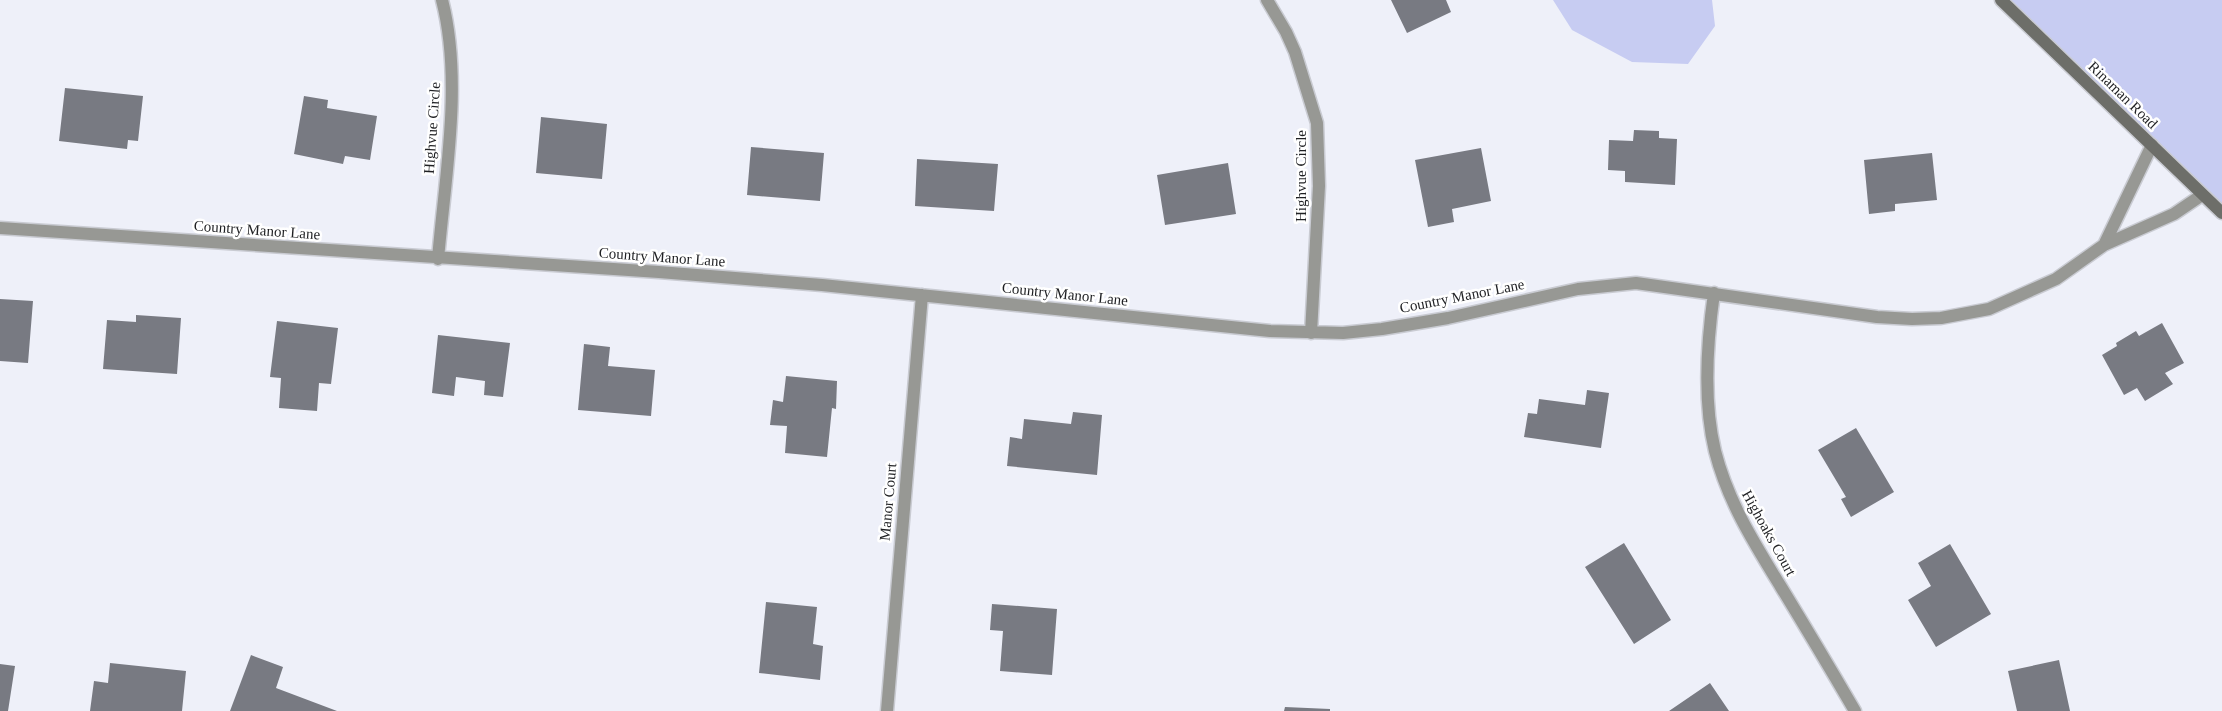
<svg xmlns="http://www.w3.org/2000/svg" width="2222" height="711" font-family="'Times New Roman',serif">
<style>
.green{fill:#c7ccf2}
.building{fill:#787a82}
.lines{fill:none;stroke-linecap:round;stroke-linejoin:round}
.street-casing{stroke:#c9cbd2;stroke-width:15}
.secondary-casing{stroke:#c9cbd2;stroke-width:15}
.street{stroke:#979894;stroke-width:12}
.secondary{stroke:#6d6e69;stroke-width:12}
.labels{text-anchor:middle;stroke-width:5;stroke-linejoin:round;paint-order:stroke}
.street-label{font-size:15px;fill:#1f2023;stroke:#fff}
</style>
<rect width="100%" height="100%" fill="#eef0f9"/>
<!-- green -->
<path class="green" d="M 1553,0 L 1712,0 L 1715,26 L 1688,64 L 1632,62 L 1572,30 Z
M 2001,0 L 2222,0 L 2222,213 Z"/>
<!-- building -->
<path class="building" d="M 1391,0 L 1446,0 L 1451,12 L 1407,33 Z
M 65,88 L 143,96 L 138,141 L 128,140 L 127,149 L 59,141 Z
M 304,96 L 328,100 L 327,108 L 377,116 L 370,160 L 345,156 L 343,164 L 294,154 Z
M 541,117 L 607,124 L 602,179 L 536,173 Z
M 1634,130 L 1659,131 L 1659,138 L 1677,139 L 1675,185 L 1625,182 L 1625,171 L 1608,170 L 1609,140 L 1633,141 Z
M 751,147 L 824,153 L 820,201 L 747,195 Z
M 1481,148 L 1491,201 L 1452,209 L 1454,222 L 1428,227 L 1415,160 Z
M 1932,153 L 1937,200 L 1895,204 L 1895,211 L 1869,214 L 1864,160 Z
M 917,159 L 998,164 L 994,211 L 915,206 Z
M 1228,163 L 1236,214 L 1165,225 L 1157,175 Z
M 0,299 L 33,301 L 28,363 L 0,361 Z
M 136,315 L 181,318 L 177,374 L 103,369 L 107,320 L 136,322 Z
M 277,321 L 338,328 L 331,384 L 319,383 L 317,411 L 279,408 L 281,378 L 270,377 Z
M 2162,323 L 2184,363 L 2165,373 L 2173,384 L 2145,401 L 2137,388 L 2124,395 L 2102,355 L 2117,346 L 2116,343 L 2136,331 L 2139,336 Z
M 438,335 L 510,343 L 503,397 L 484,395 L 485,381 L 456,377 L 454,396 L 432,393 Z
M 584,344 L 610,347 L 608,366 L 655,370 L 651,416 L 578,410 Z
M 786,376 L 837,381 L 836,409 L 832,408 L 827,457 L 785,453 L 787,426 L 770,425 L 773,400 L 783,402 Z
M 1587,390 L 1609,393 L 1601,448 L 1524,437 L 1528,413 L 1537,414 L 1539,399 L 1585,405 Z
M 1073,412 L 1102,415 L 1097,475 L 1007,466 L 1010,437 L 1022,439 L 1024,419 L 1071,424 Z
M 1856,428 L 1894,492 L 1851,517 L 1841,499 L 1846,497 L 1818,450 Z
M 1624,543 L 1671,620 L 1634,644 L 1585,567 Z
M 1950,544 L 1991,614 L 1936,647 L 1908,600 L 1931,586 L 1918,563 Z
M 766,602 L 817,607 L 813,644 L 823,646 L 820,680 L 759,673 Z
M 992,604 L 1057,609 L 1052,675 L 1000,671 L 1003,631 L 990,630 Z
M 251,655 L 283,667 L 276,688 L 337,711 L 230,711 Z
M 2059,660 L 2070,711 L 2017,711 L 2008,671 Z
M 110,663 L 186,671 L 182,711 L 90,711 L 94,681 L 108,683 Z
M 0,664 L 15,666 L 8,711 L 0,711 Z
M 1710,683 L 1729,711 L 1669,711 Z
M 1285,707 L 1330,709 L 1330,711 L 1284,711 Z"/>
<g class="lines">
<defs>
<path id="street" d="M 1267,0 L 1286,32 L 1295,52 L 1317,123 L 1319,186 L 1311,333
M 0,228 L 659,272 L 822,285 L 1270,331 L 1343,333 L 1382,329 L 1448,318 L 1578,289 L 1636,283 L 1877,317 L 1912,319 L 1941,318 L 1989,309 L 2056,279 L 2104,245 L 2174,214 L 2202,195
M 2104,245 L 2152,145
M 438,259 C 445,176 463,81 442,0
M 1714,293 C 1707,342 1703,402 1715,451 C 1728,502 1754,543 1781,587 C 1806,628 1831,670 1855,711
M 887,711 L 922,295"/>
<path id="secondary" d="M 2001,0 L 2222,213"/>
</defs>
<!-- street casing -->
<use href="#street" class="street-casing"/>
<!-- secondary casing -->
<use href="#secondary" class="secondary-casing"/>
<!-- street -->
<use href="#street" class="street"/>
<!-- secondary -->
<use href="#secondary" class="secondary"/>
</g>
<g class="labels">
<!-- street labels -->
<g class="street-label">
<text transform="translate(2123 95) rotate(44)" y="5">Rinaman Road</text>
<text transform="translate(432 128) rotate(-86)" y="5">Highvue Circle</text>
<text transform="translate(1301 176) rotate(-90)" y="5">Highvue Circle</text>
<text transform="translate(257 230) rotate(4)" y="5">Country Manor Lane</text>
<text transform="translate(662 257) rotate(4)" y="5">Country Manor Lane</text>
<text transform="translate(1065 294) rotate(6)" y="5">Country Manor Lane</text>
<text transform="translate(1462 296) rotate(-11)" y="5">Country Manor Lane</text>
<text transform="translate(888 502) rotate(-85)" y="5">Manor Court</text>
<text transform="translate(1769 533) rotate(61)" y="5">Highoaks Court</text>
</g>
</g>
</svg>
